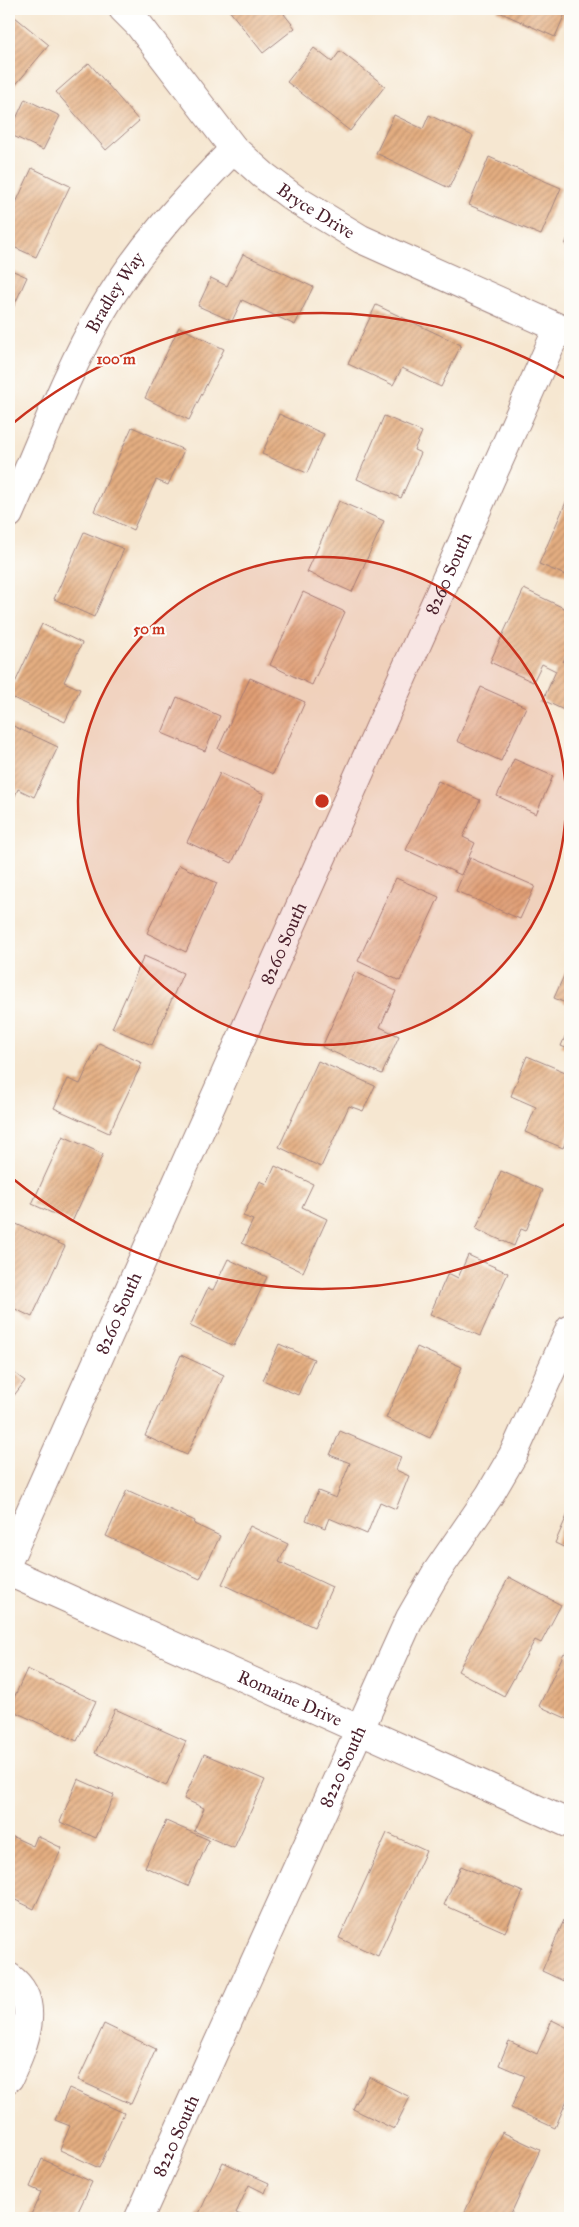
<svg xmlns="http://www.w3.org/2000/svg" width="579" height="2227" font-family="'IM FELL Great Primer',serif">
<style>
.building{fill:url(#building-hatch)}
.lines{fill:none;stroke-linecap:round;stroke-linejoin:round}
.street-casing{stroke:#a0837e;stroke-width:30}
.street{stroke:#fff;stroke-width:28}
.ring{fill:none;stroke:#c8321e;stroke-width:2.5}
.labels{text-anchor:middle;stroke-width:4.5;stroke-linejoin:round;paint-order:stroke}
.street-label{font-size:18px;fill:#4a1f2b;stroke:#fdfcf7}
.centre{fill:#c8321e;stroke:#fdfcf7;stroke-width:2.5}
.ring-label{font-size:15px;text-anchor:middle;font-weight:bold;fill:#c8321e;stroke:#fdfcf7;stroke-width:4.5;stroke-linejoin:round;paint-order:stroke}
</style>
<defs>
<pattern id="building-hatch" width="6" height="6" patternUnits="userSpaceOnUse" patternTransform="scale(1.25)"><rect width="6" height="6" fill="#e4ae81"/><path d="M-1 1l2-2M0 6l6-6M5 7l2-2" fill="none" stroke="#bb8d6a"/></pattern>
</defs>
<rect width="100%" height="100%" fill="#fdfcf7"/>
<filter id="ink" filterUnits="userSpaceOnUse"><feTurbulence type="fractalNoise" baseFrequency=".02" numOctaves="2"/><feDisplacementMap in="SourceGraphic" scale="10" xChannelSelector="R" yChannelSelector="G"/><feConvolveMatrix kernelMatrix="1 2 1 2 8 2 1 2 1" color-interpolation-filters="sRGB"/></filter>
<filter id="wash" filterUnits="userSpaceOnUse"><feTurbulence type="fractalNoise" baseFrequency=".0096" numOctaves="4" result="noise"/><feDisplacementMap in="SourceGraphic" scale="20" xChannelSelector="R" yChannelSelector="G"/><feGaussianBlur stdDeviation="1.12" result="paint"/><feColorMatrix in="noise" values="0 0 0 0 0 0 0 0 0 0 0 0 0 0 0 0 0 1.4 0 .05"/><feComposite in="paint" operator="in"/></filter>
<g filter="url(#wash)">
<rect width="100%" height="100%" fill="#f6e7d1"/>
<g id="blocks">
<!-- building -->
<path class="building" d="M 228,9 L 290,9 L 284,14 L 295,28 L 263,53 Z
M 498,9 L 567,9 L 555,37 L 497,11 Z
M 9,12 L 49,45 L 13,88 L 9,85 Z
M 314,48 L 332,62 L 340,51 L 385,86 L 350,131 L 287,82 Z
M 89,63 L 139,121 L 106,150 L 56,92 Z
M 25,99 L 60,116 L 43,150 L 9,134 Z
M 394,115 L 423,129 L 429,115 L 473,136 L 449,188 L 376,153 Z
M 489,157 L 561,188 L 541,235 L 469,205 Z
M 32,168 L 70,186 L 36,257 L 9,245 L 9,218 Z
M 570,232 L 570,248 L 565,245 Z
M 243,254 L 313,287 L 295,325 L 242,300 L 232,321 L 198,306 L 211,278 L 227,286 Z
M 9,269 L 27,277 L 9,317 Z
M 376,305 L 461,345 L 441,387 L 402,368 L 393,385 L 348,364 Z
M 179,327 L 224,349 L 189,420 L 145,398 Z
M 279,414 L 324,434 L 307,473 L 262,454 Z
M 384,416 L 422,432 L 414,450 L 421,453 L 401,498 L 357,479 Z
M 132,427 L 184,450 L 168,485 L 156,480 L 133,530 L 94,511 Z
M 569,495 L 570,496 L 570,577 L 539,564 Z
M 339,501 L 384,521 L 352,592 L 307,572 Z
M 84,532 L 124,549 L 94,617 L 54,599 Z
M 524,589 L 570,611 L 570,646 L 563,662 L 570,665 L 570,713 L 543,700 L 556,671 L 542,664 L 533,682 L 490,662 Z
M 303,592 L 345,612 L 312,685 L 270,665 Z
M 42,624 L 82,643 L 64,682 L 80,689 L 65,722 L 9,696 Z
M 250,678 L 305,702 L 273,774 L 218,749 Z
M 481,687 L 526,707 L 501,761 L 457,741 Z
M 177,697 L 220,716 L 205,751 L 162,733 Z
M 9,724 L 58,747 L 34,797 L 18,789 L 9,809 Z
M 514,759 L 553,776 L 536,814 L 497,796 Z
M 220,773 L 264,794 L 232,863 L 187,842 Z
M 438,781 L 480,800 L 463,837 L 475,843 L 461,875 L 406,850 Z
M 470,858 L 535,886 L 520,919 L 456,891 Z
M 179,865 L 217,883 L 186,952 L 147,933 Z
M 396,878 L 439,897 L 400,981 L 358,961 Z
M 144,956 L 183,973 L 152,1045 L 112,1028 Z
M 570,962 L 570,1005 L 554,998 Z
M 355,972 L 396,991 L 380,1027 L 399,1036 L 382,1074 L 322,1047 Z
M 570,1025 L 570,1050 L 561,1046 Z
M 99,1043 L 142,1063 L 109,1133 L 54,1108 L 68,1079 L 80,1084 Z
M 527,1056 L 570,1074 L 570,1131 L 563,1148 L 525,1132 L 536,1107 L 511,1096 Z
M 318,1061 L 375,1086 L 363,1111 L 349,1106 L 321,1167 L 279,1147 Z
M 63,1136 L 103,1154 L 72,1222 L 32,1204 Z
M 275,1166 L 313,1184 L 302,1207 L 327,1219 L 303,1272 L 242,1243 L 253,1220 L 243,1216 L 260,1181 L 267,1184 Z
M 501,1171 L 543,1190 L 526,1231 L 521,1229 L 514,1246 L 476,1229 Z
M 14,1223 L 65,1246 L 32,1317 L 9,1306 L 9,1234 Z
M 468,1255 L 508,1273 L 480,1336 L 430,1314 L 448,1273 L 458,1278 Z
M 228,1259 L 267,1277 L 234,1346 L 190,1326 L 208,1288 L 213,1290 Z
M 279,1344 L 314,1359 L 298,1395 L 263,1380 Z
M 417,1347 L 462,1367 L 430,1438 L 386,1418 Z
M 181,1355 L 224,1375 L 187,1455 L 145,1436 Z
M 9,1369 L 25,1381 L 9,1402 Z
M 340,1431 L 401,1457 L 396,1470 L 409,1476 L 396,1509 L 380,1502 L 367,1534 L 329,1518 L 325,1528 L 306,1520 L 318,1491 L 336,1498 L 350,1463 L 330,1455 Z
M 127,1490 L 195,1521 L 194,1524 L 220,1536 L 200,1579 L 106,1536 Z
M 570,1509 L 570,1550 L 555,1543 Z
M 250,1526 L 288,1544 L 279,1562 L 332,1587 L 314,1627 L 222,1584 Z
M 509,1577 L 561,1605 L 541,1643 L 535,1640 L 504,1696 L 458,1671 Z
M 564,1653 L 570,1656 L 570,1720 L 539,1706 Z
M 27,1669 L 96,1701 L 77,1741 L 9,1709 Z
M 115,1709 L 186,1741 L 166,1786 L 95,1753 Z
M 204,1754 L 265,1780 L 234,1848 L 194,1831 L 204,1808 L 184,1799 Z
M 78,1779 L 114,1795 L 96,1838 L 60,1822 Z
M 166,1821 L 209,1840 L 188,1886 L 145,1867 Z
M 387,1833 L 426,1851 L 378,1956 L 339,1938 Z
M 9,1835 L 33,1846 L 37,1836 L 62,1848 L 34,1909 L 9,1897 Z
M 461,1866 L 523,1892 L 505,1932 L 444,1905 Z
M 564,1920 L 570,1923 L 570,1984 L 542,1971 Z
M 552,2020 L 570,2029 L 570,2093 L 555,2128 L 511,2108 L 525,2076 L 499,2065 L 509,2041 L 537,2054 Z
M 104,2024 L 156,2049 L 131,2104 L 78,2080 Z
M 369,2077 L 410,2097 L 394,2129 L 353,2109 Z
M 69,2088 L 124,2113 L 99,2168 L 60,2150 L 70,2126 L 55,2120 Z
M 502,2132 L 540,2150 L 509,2218 L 462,2218 Z
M 42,2159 L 92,2182 L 75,2218 L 30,2217 L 41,2192 L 30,2187 Z
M 223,2162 L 269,2183 L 265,2193 L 249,2185 L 236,2213 L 248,2218 L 197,2218 Z"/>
</g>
</g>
<g filter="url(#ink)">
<use href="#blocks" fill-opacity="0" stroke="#a0837e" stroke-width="1"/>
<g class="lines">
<defs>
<g id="street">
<path id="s1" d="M 123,9 L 139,25 L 234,149 L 263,175 L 295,199 L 361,239 L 570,333"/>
<path id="s2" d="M 9,514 C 39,447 65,375 102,311 C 138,249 185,199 234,149"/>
<path id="s3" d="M 9,1559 L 558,328"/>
<path id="s4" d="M 9,1572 L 570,1824"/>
<path d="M 9,1977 C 44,2002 23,2047 9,2078"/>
<path id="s5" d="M 139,2218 L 410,1618 L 436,1573 L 489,1496 L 513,1455 L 570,1329"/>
</g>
</defs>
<!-- street casing -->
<use href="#street" class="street-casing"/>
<!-- street -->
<use href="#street" class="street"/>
</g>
</g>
<!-- distance rings -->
<circle cx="322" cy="801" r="244" fill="#c8321e" fill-opacity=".12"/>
<g class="ring">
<circle cx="322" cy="801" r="244"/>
<path d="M570 1221A488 488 0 0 1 12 1178M12 424A488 488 0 0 1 570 381"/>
</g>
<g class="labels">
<!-- street labels -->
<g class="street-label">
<text dy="6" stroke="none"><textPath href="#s1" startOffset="282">Bryce Drive</textPath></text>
<text dy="6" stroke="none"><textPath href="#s2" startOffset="246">Bradley Way</textPath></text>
<text dy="6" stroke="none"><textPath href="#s3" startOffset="1079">8260 South</textPath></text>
<text dy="6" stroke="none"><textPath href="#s3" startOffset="674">8260 South</textPath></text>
<text dy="6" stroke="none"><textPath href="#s3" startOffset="269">8260 South</textPath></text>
<text dy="6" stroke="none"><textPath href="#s4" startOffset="308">Romaine Drive</textPath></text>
<text dy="6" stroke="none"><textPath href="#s5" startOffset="495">8220 South</textPath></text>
<text dy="6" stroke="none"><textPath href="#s5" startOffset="90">8220 South</textPath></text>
</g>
</g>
<circle cx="322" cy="801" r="8" class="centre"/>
<g class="ring-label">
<text x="116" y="364">100 m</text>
<text x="149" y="634">50 m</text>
</g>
<!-- margin -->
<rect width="579" height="2227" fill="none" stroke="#fdfcf7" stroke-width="30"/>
</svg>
